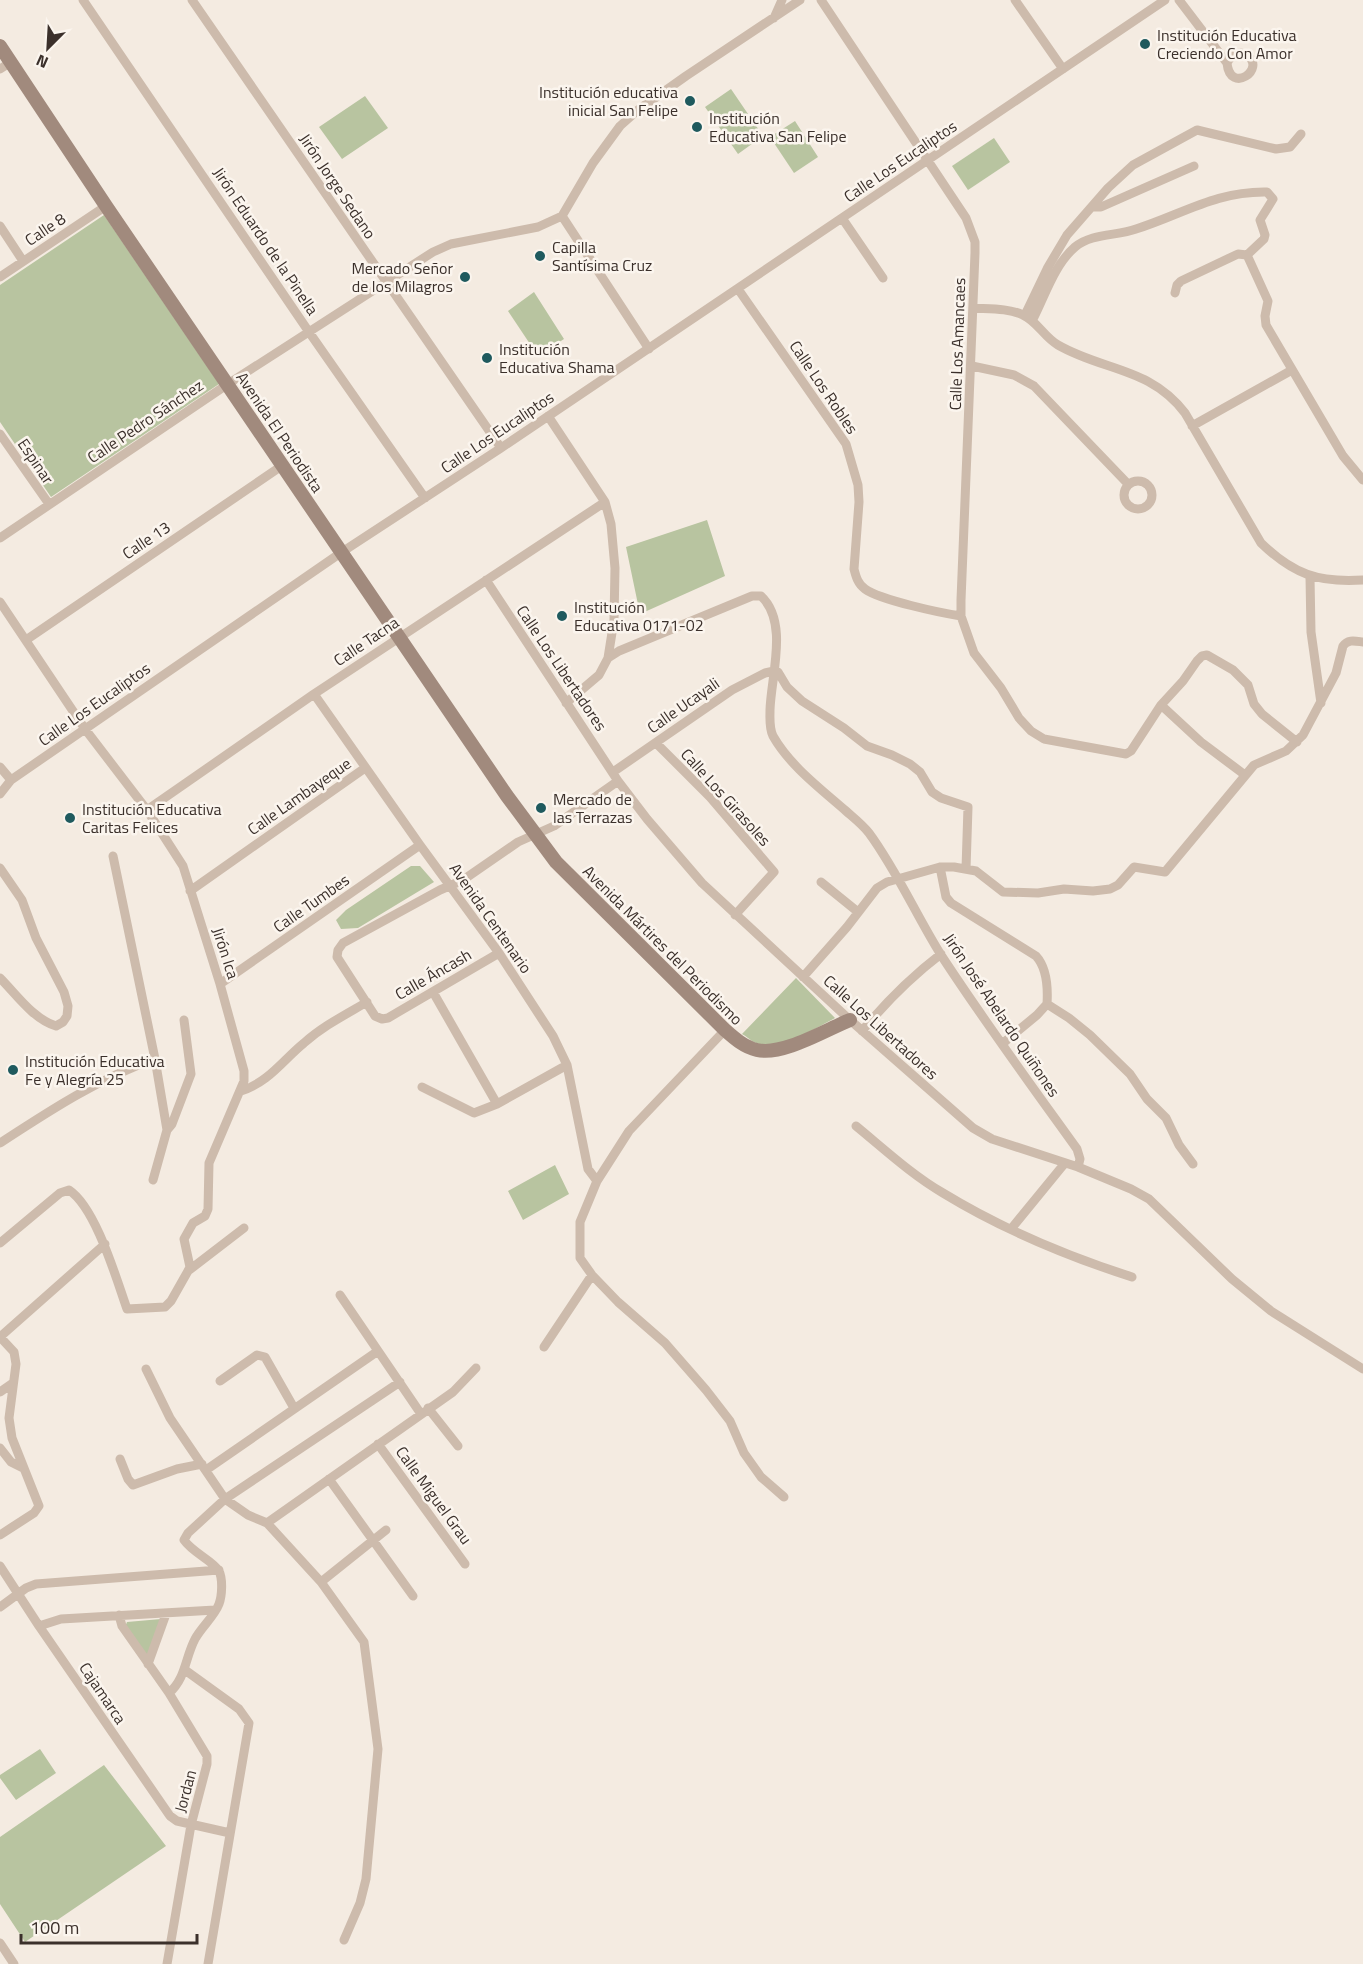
<svg xmlns="http://www.w3.org/2000/svg" width="1363" height="1964" font-family="'Titillium Web',sans-serif">
<style>
.green{fill:#b8c4a0}
.lines{fill:none;stroke-linecap:round;stroke-linejoin:round}
.street{stroke:#cdbbac;stroke-width:9}
.secondary{stroke:#a18a7d;stroke-width:14}
.poi-dot{fill:#1f5a5e;stroke:#fbf5ee;stroke-width:2}
.labels{text-anchor:middle;stroke-width:5;stroke-linejoin:round;paint-order:stroke}
.poi-label{font-size:16px;fill:#3b302b;stroke:#fbf5ee;text-anchor:start}
.street-label{font-size:16px;fill:#3b302b;stroke:#fbf5ee}
</style>
<rect width="100%" height="100%" fill="#f4ebe1"/>
<!-- green -->
<path class="green" d="M 731,89 L 763,136 L 738,154 L 705,107 Z
M 365,96 L 388,128 L 342,159 L 319,127 Z
M 795,121 L 818,157 L 794,173 L 770,137 Z
M 994,138 L 1010,162 L 968,190 L 952,166 Z
M 104,215 L 219,384 L 51,497 L 0,422 L 0,285 Z
M 534,292 L 564,339 L 538,356 L 508,311 Z
M 707,520 L 725,576 L 640,614 L 626,547 Z
M 411,866 L 420,866 L 434,882 L 358,928 L 341,929 L 336,920 L 346,910 Z
M 796,978 L 835,1018 C 816,1028 776,1053 754,1042 C 750,1040 746,1036 742,1034 Z
M 555,1165 L 569,1194 L 523,1220 L 508,1191 Z
M 161,1619 L 146,1660 L 125,1627 L 127,1622 Z
M 40,1749 L 56,1773 L 16,1800 L 0,1778 L 0,1775 Z
M 104,1765 L 166,1846 L 25,1942 L 0,1904 L 0,1837 Z"/>
<g class="lines">
<!-- street -->
<path class="street" d="M 83,0 L 309,332 L 425,498
M 192,0 L 501,448
M 821,0 L 966,218 L 975,242 L 975,253 L 961,600 L 961,616 L 974,653 L 1001,688 L 1019,718 L 1031,731 L 1044,739 L 1126,754 L 1131,751 L 1161,705 L 1183,681 L 1197,661 L 1202,656 L 1207,655 L 1233,670 L 1248,685 L 1254,704 L 1262,714 L 1297,742
M 1015,0 L 1063,69
M 1179,0 L 1227,63 C 1230,95 1267,69 1247,55 C 1239,50 1231,55 1227,63
M 774,18 L 782,0
M 0,69 L 11,62
M 1092,207 L 1101,207 L 1194,166
M 562,216 L 649,349
M 842,218 L 883,278
M 0,226 L 23,261
M 0,277 L 106,206
M 738,289 L 846,444 L 858,485 L 859,502 L 854,569 C 856,577 858,584 865,589 C 880,600 941,613 961,616
M 1175,293 L 1177,285 L 1181,281 L 1238,254 L 1247,255 L 1268,301 L 1265,316 L 1266,325 L 1343,456 L 1363,480
M 973,308 C 988,309 1009,308 1023,315 C 1037,321 1044,337 1058,345 C 1103,371 1150,367 1185,413 L 1261,543 C 1293,574 1318,583 1363,580
M 1025,315 L 1048,267 L 1067,235 L 1108,188 L 1133,165 L 1197,130 L 1276,149 L 1290,147 L 1301,134
M 1032,321 C 1045,296 1054,265 1075,247 C 1092,233 1117,236 1136,229 C 1183,214 1216,191 1267,192 L 1273,199 L 1260,220 L 1265,235 L 1264,239 L 1247,255
M 972,366 L 1014,375 L 1034,386 L 1128,484
M 548,416 L 605,502 L 611,524 L 615,568 L 614,620 L 608,658
M 1192,426 L 1292,370
M 0,434 L 49,504
M1124 495a14 14 0 1 1 28 0a14 14 0 1 1-28 0Z
M 0,538 L 228,384 L 433,252 L 451,244 L 538,227 L 562,216 L 593,163 L 620,126 L 638,110 L 686,76 L 800,0
M 1310,577 L 1311,632 L 1321,703
M 486,580 L 618,781 L 647,819 L 702,883 L 850,1020 L 973,1128 L 992,1139 L 1078,1167 L 1131,1189 L 1149,1199 L 1232,1279 L 1271,1311 L 1363,1369
M 0,602 L 85,729 L 147,810 L 183,866 L 220,984 L 244,1071 L 244,1081 L 209,1163 L 208,1209 L 205,1216 L 193,1223 L 184,1239 L 190,1267 L 188,1271 L 171,1301 L 165,1307 L 127,1309 C 116,1278 96,1208 69,1190 L 60,1193 L 0,1243
M 26,640 L 283,465
M 774,671 L 778,672 L 787,687 L 802,701 L 844,728 L 867,746 L 892,755 L 910,764 L 920,772 L 932,792 L 941,798 L 968,807 L 966,869
M 314,694 L 420,845 L 499,953 L 553,1036 L 567,1065 L 588,1169 L 597,1181
M 566,703 L 599,675 L 608,658 L 619,651 L 752,596 L 761,596 C 789,622 771,676 770,710 C 770,719 769,728 773,736 C 790,766 821,789 846,811 C 854,818 863,825 869,833 C 897,871 916,915 941,955 C 984,1021 1031,1085 1077,1149 L 1080,1159 L 1078,1167
M 1161,705 L 1201,742 L 1245,775
M 656,743 L 710,797 L 774,872 L 735,915
M 0,767 L 11,780
M 613,772 L 732,690 L 765,673 L 774,671
M 0,794 L 11,780 L 342,552 L 501,448 L 1165,0
M 147,810 L 314,694 L 605,502
M 113,856 L 155,1059 L 167,1130 L 153,1180
M 940,867 L 946,897 L 951,903 L 1036,956 C 1047,968 1048,988 1047,1004 L 1037,1015 L 1002,1044
M 0,868 L 22,900 L 36,938 L 64,992 L 68,1006 L 67,1016 L 63,1022 L 56,1026 C 33,1019 16,994 0,978
M 821,882 L 858,912
M 190,891 L 365,768
M 499,953 L 388,1018 L 382,1019 L 375,1016 L 337,957 L 338,950 L 343,943 L 440,890 L 463,880 L 518,842 L 554,826 L 618,781
M 803,977 L 847,927 L 877,888 L 887,882 L 940,867 L 954,867 L 976,871 L 1003,892 L 1038,893 L 1064,889 L 1093,891 L 1110,889 L 1118,885 L 1134,867 L 1165,872 L 1254,765 L 1286,751 L 1303,735 L 1336,673 L 1343,646 C 1348,639 1355,641 1363,642
M 220,984 L 420,845
M 433,992 L 497,1104
M 1047,1004 L 1069,1018 L 1090,1035 L 1130,1074 L 1147,1099 L 1166,1118 L 1179,1145 L 1193,1164
M 725,1030 L 629,1131 L 597,1181 L 580,1222 L 580,1258 L 592,1275 L 618,1302 L 665,1343 L 706,1390 L 730,1421 L 744,1453 L 761,1477 L 784,1497
M 862,1031 C 886,1002 911,977 941,954
M 422,1087 L 474,1113 L 497,1104 L 567,1065
M 241,1091 C 269,1082 282,1061 304,1043 C 323,1026 345,1015 367,1002
M 856,1126 C 884,1149 912,1175 943,1193 C 1002,1229 1067,1256 1132,1277
M 167,1130 L 172,1124 L 191,1074 L 184,1020
M 0,1143 C 49,1111 99,1078 155,1059
M 1011,1229 L 1065,1163
M 188,1271 L 244,1228
M 340,1295 L 421,1414
M 0,1337 L 14,1352 L 16,1364 L 9,1418 L 12,1438 L 39,1506 L 34,1513 L 0,1535
M 0,1337 L 105,1244
M 544,1347 L 592,1275
M 146,1369 L 170,1418 L 225,1499 L 248,1515 L 267,1523 L 321,1582 L 364,1642 L 378,1749 L 366,1879 L 360,1903 L 344,1940
M 220,1381 L 257,1355 L 265,1357 L 294,1408
M 0,1392 L 13,1383
M 428,1408 L 458,1446
M 378,1444 L 465,1564
M 0,1448 L 11,1462 L 23,1468
M 120,1459 L 128,1479 L 133,1485 L 177,1469 L 202,1464
M 206,1470 L 378,1351
M 329,1479 L 413,1596
M 267,1523 L 453,1392 L 476,1368
M 0,1566 L 39,1626 L 170,1816 L 177,1821 L 230,1833
M 321,1582 L 386,1530
M 0,1607 L 26,1588 L 36,1584 L 219,1570
M 119,1615 L 122,1626 L 169,1693 L 207,1756 L 207,1764 L 191,1825 L 167,1964
M 39,1626 L 61,1619 L 215,1610
M 148,1664 L 166,1614
M 185,1670 L 239,1709 L 249,1723 L 208,1964
M 169,1693 C 186,1678 185,1658 195,1639 C 202,1626 214,1617 219,1604 C 222,1596 223,1579 219,1571 C 212,1560 193,1553 184,1540 L 188,1533 L 225,1499 L 400,1382
M 0,1943 L 14,1964"/>
<!-- secondary -->
<path class="secondary" d="M 0,46 L 106,206 L 507,796 L 556,862 L 725,1030 C 734,1038 744,1047 757,1050 C 783,1056 825,1030 850,1020"/>
</g>
<!-- markers -->
<g class="poi-dot">
<circle cx="1145" cy="44" r="6"/>
<circle cx="690" cy="101" r="6"/>
<circle cx="697" cy="127" r="6"/>
<circle cx="540" cy="256" r="6"/>
<circle cx="465" cy="277" r="6"/>
<circle cx="487" cy="358" r="6"/>
<circle cx="562" cy="616" r="6"/>
<circle cx="541" cy="808" r="6"/>
<circle cx="70" cy="818" r="6"/>
<circle cx="13" cy="1070" r="6"/>
</g>
<g class="labels">
<!-- poi labels -->
<g class="poi-label">
<text x="1157" y="41">Institución Educativa<tspan x="1157" dy="18">Creciendo Con Amor</tspan></text>
<text x="678" y="98" text-anchor="end">Institución educativa<tspan x="678" dy="18">inicial San Felipe</tspan></text>
<text x="709" y="124">Institución<tspan x="709" dy="18">Educativa San Felipe</tspan></text>
<text x="552" y="253">Capilla<tspan x="552" dy="18">Santísima Cruz</tspan></text>
<text x="453" y="274" text-anchor="end">Mercado Señor<tspan x="453" dy="18">de los Milagros</tspan></text>
<text x="499" y="355">Institución<tspan x="499" dy="18">Educativa Shama</tspan></text>
<text x="574" y="613">Institución<tspan x="574" dy="18">Educativa 0171-02</tspan></text>
<text x="553" y="805">Mercado de<tspan x="553" dy="18">las Terrazas</tspan></text>
<text x="82" y="815">Institución Educativa<tspan x="82" dy="18">Caritas Felices</tspan></text>
<text x="25" y="1067">Institución Educativa<tspan x="25" dy="18">Fe y Alegría 25</tspan></text>
</g>
<!-- street labels -->
<g class="street-label">
<text transform="translate(900 161) rotate(-34)" y="6">Calle Los Eucaliptos</text>
<text transform="translate(338 186) rotate(56)" y="6">Jirón Jorge Sedano</text>
<text transform="translate(45 229) rotate(-34)" y="6">Calle 8</text>
<text transform="translate(266 241) rotate(56)" y="6">Jirón Eduardo de la Pinella</text>
<text transform="translate(957 344) rotate(-88)" y="6">Calle Los Amancaes</text>
<text transform="translate(824 387) rotate(56)" y="6">Calle Los Robles</text>
<text transform="translate(145 421) rotate(-34)" y="6">Calle Pedro Sánchez</text>
<text transform="translate(280 432) rotate(56)" y="6">Avenida El Periodista</text>
<text transform="translate(497 432) rotate(-34)" y="6">Calle Los Eucaliptos</text>
<text transform="translate(36 461) rotate(56)" y="6">Espinar</text>
<text transform="translate(146 540) rotate(-34)" y="6">Calle 13</text>
<text transform="translate(366 641) rotate(-34)" y="6">Calle Tacna</text>
<text transform="translate(562 668) rotate(56)" y="6">Calle Los Libertadores</text>
<text transform="translate(94 704) rotate(-35)" y="6">Calle Los Eucaliptos</text>
<text transform="translate(683 705) rotate(-35)" y="6">Calle Ucayali</text>
<text transform="translate(299 796) rotate(-35)" y="6">Calle Lambayeque</text>
<text transform="translate(726 797) rotate(48)" y="6">Calle Los Girasoles</text>
<text transform="translate(311 903) rotate(-35)" y="6">Calle Tumbes</text>
<text transform="translate(491 918) rotate(55)" y="6">Avenida Centenario</text>
<text transform="translate(663 945) rotate(45)" y="6">Avenida Mártires del Periodismo</text>
<text transform="translate(226 953) rotate(72)" y="6">Jirón Ica</text>
<text transform="translate(433 974) rotate(-30)" y="6">Calle Áncash</text>
<text transform="translate(1002 1015) rotate(56)" y="6">Jirón José Abelardo Quiñones</text>
<text transform="translate(881 1027) rotate(42)" y="6">Calle Los Libertadores</text>
<text transform="translate(434 1495) rotate(54)" y="6">Calle Miguel Grau</text>
<text transform="translate(103 1693) rotate(56)" y="6">Cajamarca</text>
<text transform="translate(185 1791) rotate(-75)" y="6">Jordan</text>
</g>
</g>
<!-- north arrow -->
<g transform="translate(48 48) rotate(204)" stroke="#fbf5ee" stroke-width="4.5" paint-order="stroke">
<path d="M0-4.5L10 22L0 15L-10 22Z" fill="#3b302b"/>
<text y="-9" font-size="16" font-weight="bold" text-anchor="middle" fill="#3b302b">N</text>
</g>
<!-- scale -->
<path d="M21 1934v9h176v-9" fill="none" stroke="#3b302b" stroke-width="3"/>
<text x="30" y="1934" font-size="18" fill="#3b302b" stroke="#fbf5ee" stroke-width="4.5" paint-order="stroke">100 m</text>
</svg>
